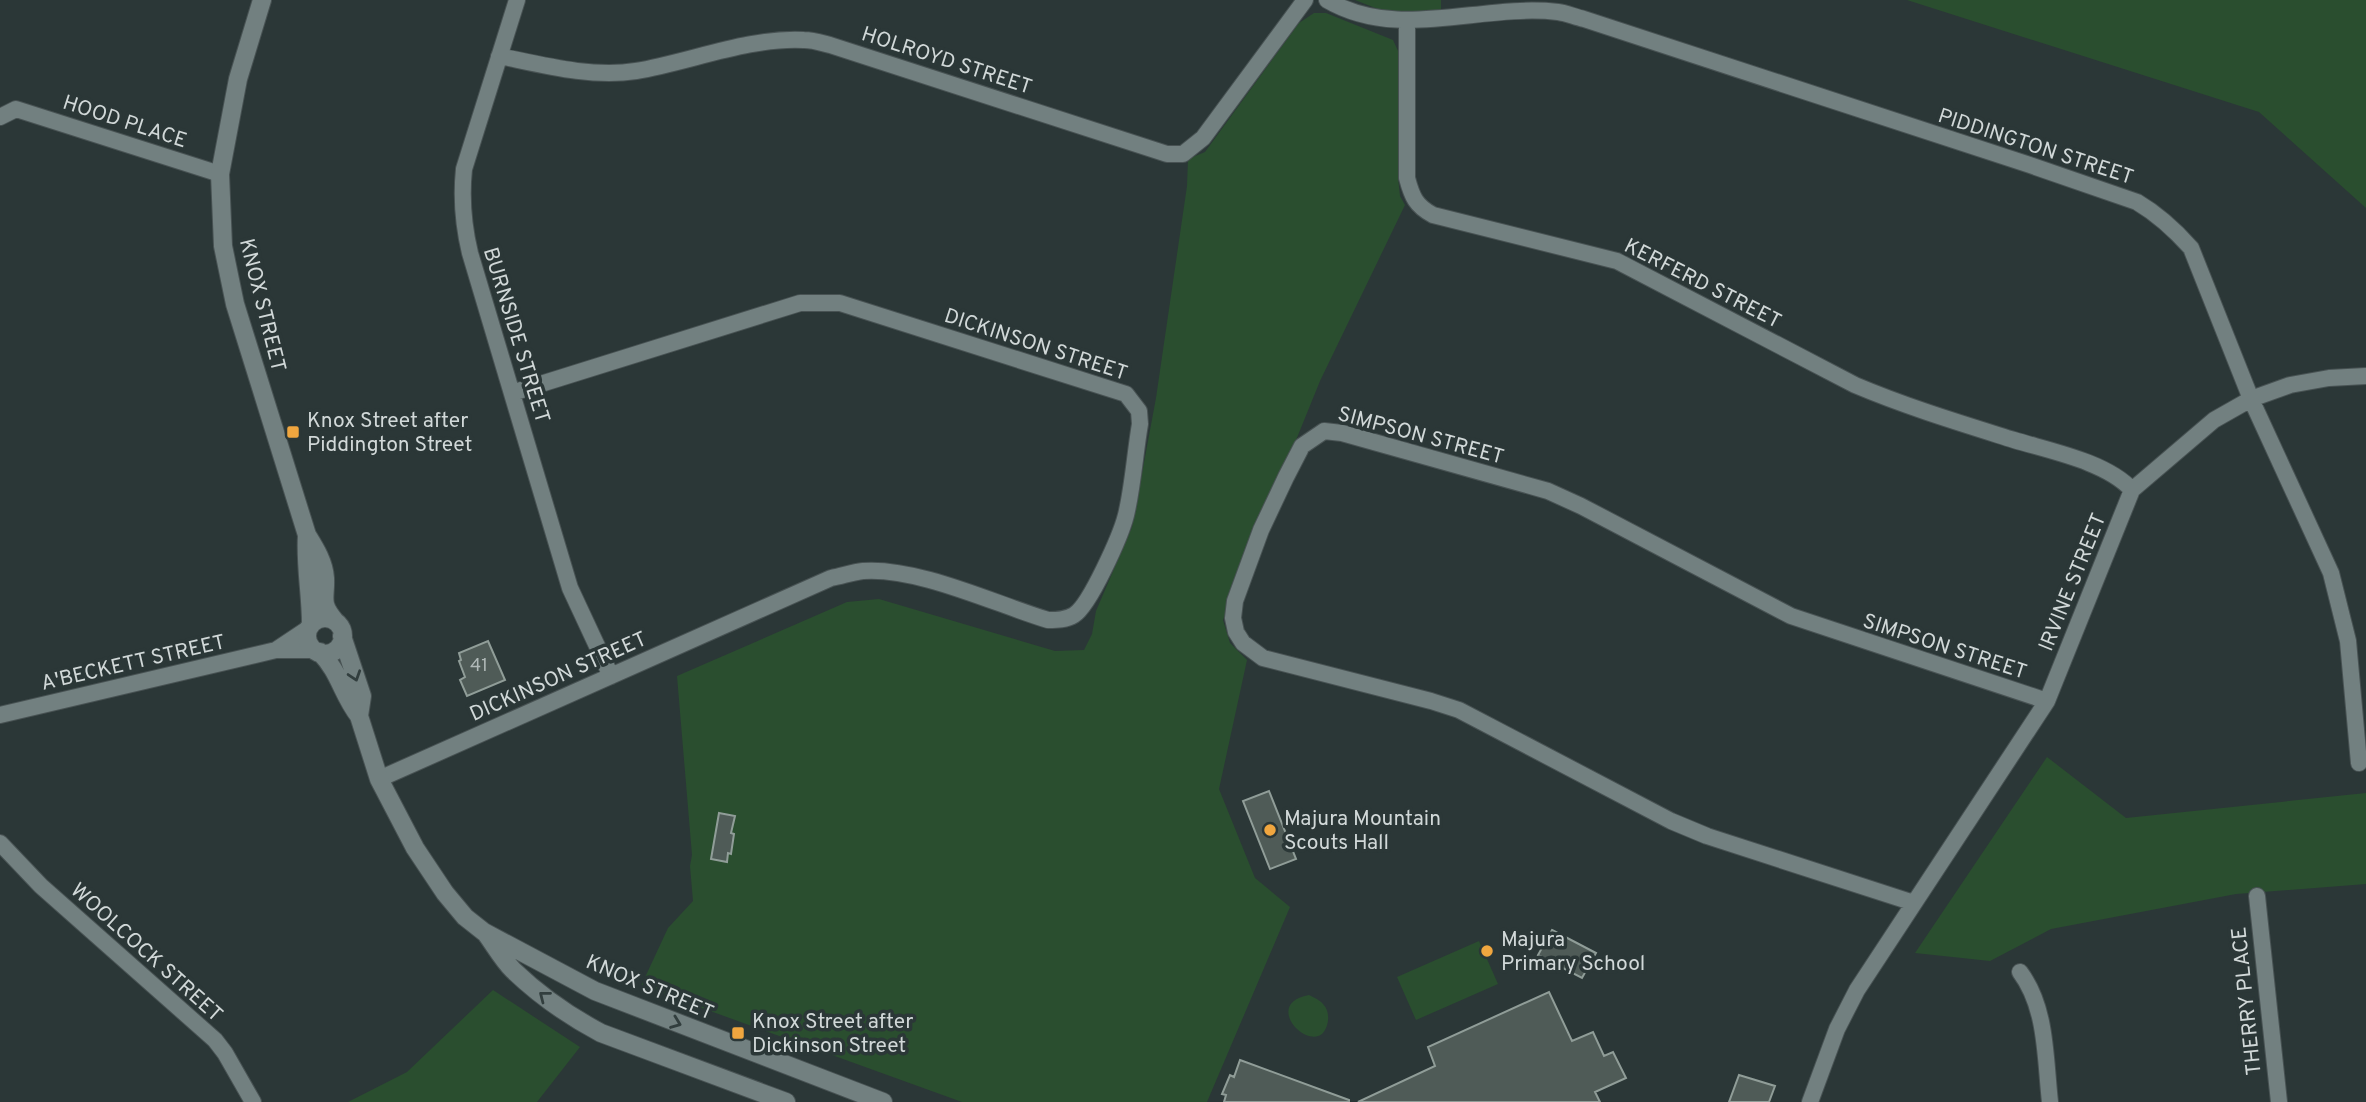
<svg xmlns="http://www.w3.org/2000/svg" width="2366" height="1102" font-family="Overpass,sans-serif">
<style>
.green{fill:#2a4e2f}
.building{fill:#4f5b57;stroke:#909d98;stroke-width:2}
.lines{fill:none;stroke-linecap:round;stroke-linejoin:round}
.minor-casing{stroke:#485253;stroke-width:18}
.tertiary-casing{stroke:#485253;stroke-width:20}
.minor{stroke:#728080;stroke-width:16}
.tertiary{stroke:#728080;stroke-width:18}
.oneway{stroke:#323e3e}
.poi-dot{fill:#f0a63f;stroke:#2b3737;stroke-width:2.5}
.labels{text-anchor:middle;stroke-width:7;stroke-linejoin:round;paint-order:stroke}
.number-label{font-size:18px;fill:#b0b9b8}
.street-label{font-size:21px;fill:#d1d8d8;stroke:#2b3737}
.poi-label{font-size:21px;fill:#d1d8d8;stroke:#2b3737;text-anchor:start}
</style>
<rect width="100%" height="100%" fill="#2b3737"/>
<!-- green -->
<path class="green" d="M 1355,0 L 1441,0 L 1441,12 L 1388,13 Z
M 1907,0 L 2366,0 L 2366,208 L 2259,112 Z
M 1314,13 L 1326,13 L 1393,40 L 1399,53 L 1398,178 L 1400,196 L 1405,205 L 1320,381 L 1223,620 L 1230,643 L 1247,660 L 1219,789 L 1255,878 L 1290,907 L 1207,1102 L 962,1102 L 641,986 L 668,928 L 693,901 L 690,866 L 692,855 L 677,676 L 847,602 L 879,599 L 1055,651 L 1084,650 L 1092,634 L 1096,611 L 1132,527 L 1156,398 L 1187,186 L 1188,159 L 1205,152 L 1299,23 Z
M 2047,757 L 2126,818 L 2366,793 L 2366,884 L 2236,894 L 2051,929 L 1990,961 L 1915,953 Z
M 1479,941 L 1498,984 L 1416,1020 L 1397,977 Z
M 493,990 L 580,1047 L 537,1102 L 348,1102 L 407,1072 Z
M 1309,995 C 1313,997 1320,1000 1323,1004 C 1331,1012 1329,1027 1322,1034 C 1304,1048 1264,1003 1309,995 Z"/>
<!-- building -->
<path class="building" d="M 488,641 L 505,680 L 467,696 L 460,680 L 465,677 L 459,661 L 461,660 L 459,653 Z
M 1269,791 L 1296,859 L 1270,869 L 1243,801 Z
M 719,813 L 735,816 L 731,833 L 734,834 L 731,854 L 728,853 L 727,862 L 711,859 Z
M 1552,930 L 1596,953 L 1582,978 L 1538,955 Z
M 1549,992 L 1572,1041 L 1593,1032 L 1604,1056 L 1613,1052 L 1626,1078 L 1595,1092 L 1600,1102 L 1358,1102 L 1435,1066 L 1428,1047 Z
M 1240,1060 L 1349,1100 L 1349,1102 L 1224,1102 L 1226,1095 L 1222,1094 L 1230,1075 L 1234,1077 Z
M 1739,1075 L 1775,1086 L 1769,1102 L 1729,1102 Z"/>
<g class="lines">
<defs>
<path id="minor" d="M 517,0 L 464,169 C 461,198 463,224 470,253 L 570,588 L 611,676
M 1327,0 C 1399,42 1480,3 1558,12 C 1566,13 1575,17 1584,19 L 2030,165 L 2137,202 C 2159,215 2174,229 2191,248 L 2251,399 L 2331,573 L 2348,641 L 2359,763
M 1407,21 L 1407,178 C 1412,197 1416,206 1433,215 L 1617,261 L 1855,385 C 1907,407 1960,423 2014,440 C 2050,451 2107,462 2132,490
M 499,56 C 543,65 591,78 636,71 C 690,62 749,37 804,40 C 813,40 822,43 830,45 L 1167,154 L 1183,154 L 1203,138 L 1305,0
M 0,117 L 16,109 L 220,174
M 276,650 L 309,628
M 0,715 L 276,650 L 314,650
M 379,779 L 831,578 C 842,576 853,572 863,571 C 918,567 995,604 1048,620 C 1057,620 1066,620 1074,615 C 1090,605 1121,535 1126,515 C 1133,486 1135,453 1140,424 L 1139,411 L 1126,394 L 840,303 L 800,303 L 512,393
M 0,843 L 41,886 L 215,1040 L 225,1053 L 253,1102
M 2257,896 L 2279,1102
M 1914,903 L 1707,836 L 1671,821 L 1459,710 L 1431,701 L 1263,658 L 1243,643 L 1236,632 L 1233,618 L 1235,601 L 1261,530 L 1286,477 L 1302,446 L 1324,431 L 1342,433 L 1548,491 L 1581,506 L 1791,616 L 2047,701
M 2020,972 C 2047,1008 2045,1058 2050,1102
M 1810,1102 L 1837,1029 L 1857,990 L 2047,701 L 2132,490 L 2214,420 L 2251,399 L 2290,385 L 2329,378 L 2366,376"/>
<path id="tertiary" d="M 262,0 L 238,79 L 220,174 L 223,246 L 235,304 L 307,535 C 315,548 324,562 325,578 C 326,599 319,602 335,621
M 307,535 C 305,565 311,594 311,624
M307 636a18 18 0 1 1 36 0a18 18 0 1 1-36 0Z
M 342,636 L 362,696 L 359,716 L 379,779 L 415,848 L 445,893 L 465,917 L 484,932 L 595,991 L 883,1102
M 320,652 C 340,673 342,694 359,716
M 487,935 C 495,946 503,960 513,970 C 539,995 569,1016 601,1033 L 786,1102"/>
</defs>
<!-- minor casing -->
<use href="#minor" class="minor-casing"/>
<!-- tertiary casing -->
<use href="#tertiary" class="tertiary-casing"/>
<!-- minor -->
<use href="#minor" class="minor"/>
<!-- tertiary -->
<use href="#tertiary" class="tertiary"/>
</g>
<!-- one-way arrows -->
<defs><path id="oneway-chevron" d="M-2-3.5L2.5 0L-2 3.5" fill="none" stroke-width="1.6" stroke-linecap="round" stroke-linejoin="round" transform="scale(1.75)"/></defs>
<g class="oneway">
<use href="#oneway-chevron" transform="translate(355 676) rotate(72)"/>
<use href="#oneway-chevron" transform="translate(544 996) rotate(-142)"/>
<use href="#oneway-chevron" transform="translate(676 1023) rotate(21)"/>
</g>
<!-- markers -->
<g class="poi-dot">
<rect x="286" y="425" width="14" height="14" rx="3.5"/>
<circle cx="1270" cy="830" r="7"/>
<circle cx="1487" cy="951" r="7"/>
<rect x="731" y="1026" width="14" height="14" rx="3.5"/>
</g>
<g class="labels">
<!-- number labels -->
<g class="number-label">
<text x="479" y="671">41</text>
</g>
<!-- street labels -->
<g class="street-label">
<text transform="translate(947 60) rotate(18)" y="7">HOLROYD STREET</text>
<text transform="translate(125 121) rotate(18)" y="7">HOOD PLACE</text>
<text transform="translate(2036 146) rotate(18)" y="7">PIDDINGTON STREET</text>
<text transform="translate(1703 283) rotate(27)" y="7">KERFERD STREET</text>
<text transform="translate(263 305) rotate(76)" y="7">KNOX STREET</text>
<text transform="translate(517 335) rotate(73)" y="7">BURNSIDE STREET</text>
<text transform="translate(1036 344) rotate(18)" y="7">DICKINSON STREET</text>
<text transform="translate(1421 435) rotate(15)" y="7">SIMPSON STREET</text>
<text transform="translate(2072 582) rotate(-68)" y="7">IRVINE STREET</text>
<text transform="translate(1945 646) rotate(18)" y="7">SIMPSON STREET</text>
<text transform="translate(133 662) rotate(-13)" y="7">A'BECKETT STREET</text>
<text transform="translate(558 676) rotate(-24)" y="7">DICKINSON STREET</text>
<text transform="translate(147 952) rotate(42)" y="7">WOOLCOCK STREET</text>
<text transform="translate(650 987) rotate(23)" y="7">KNOX STREET</text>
<text transform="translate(2246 1001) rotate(-96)" y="7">THERRY PLACE</text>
</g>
<!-- poi labels -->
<g class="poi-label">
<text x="307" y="427">Knox Street after<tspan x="307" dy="24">Piddington Street</tspan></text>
<text x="1284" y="825">Majura Mountain<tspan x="1284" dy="24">Scouts Hall</tspan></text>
<text x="1501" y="946">Majura<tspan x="1501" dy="24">Primary School</tspan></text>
<text x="752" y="1028">Knox Street after<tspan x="752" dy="24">Dickinson Street</tspan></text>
</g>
</g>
</svg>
